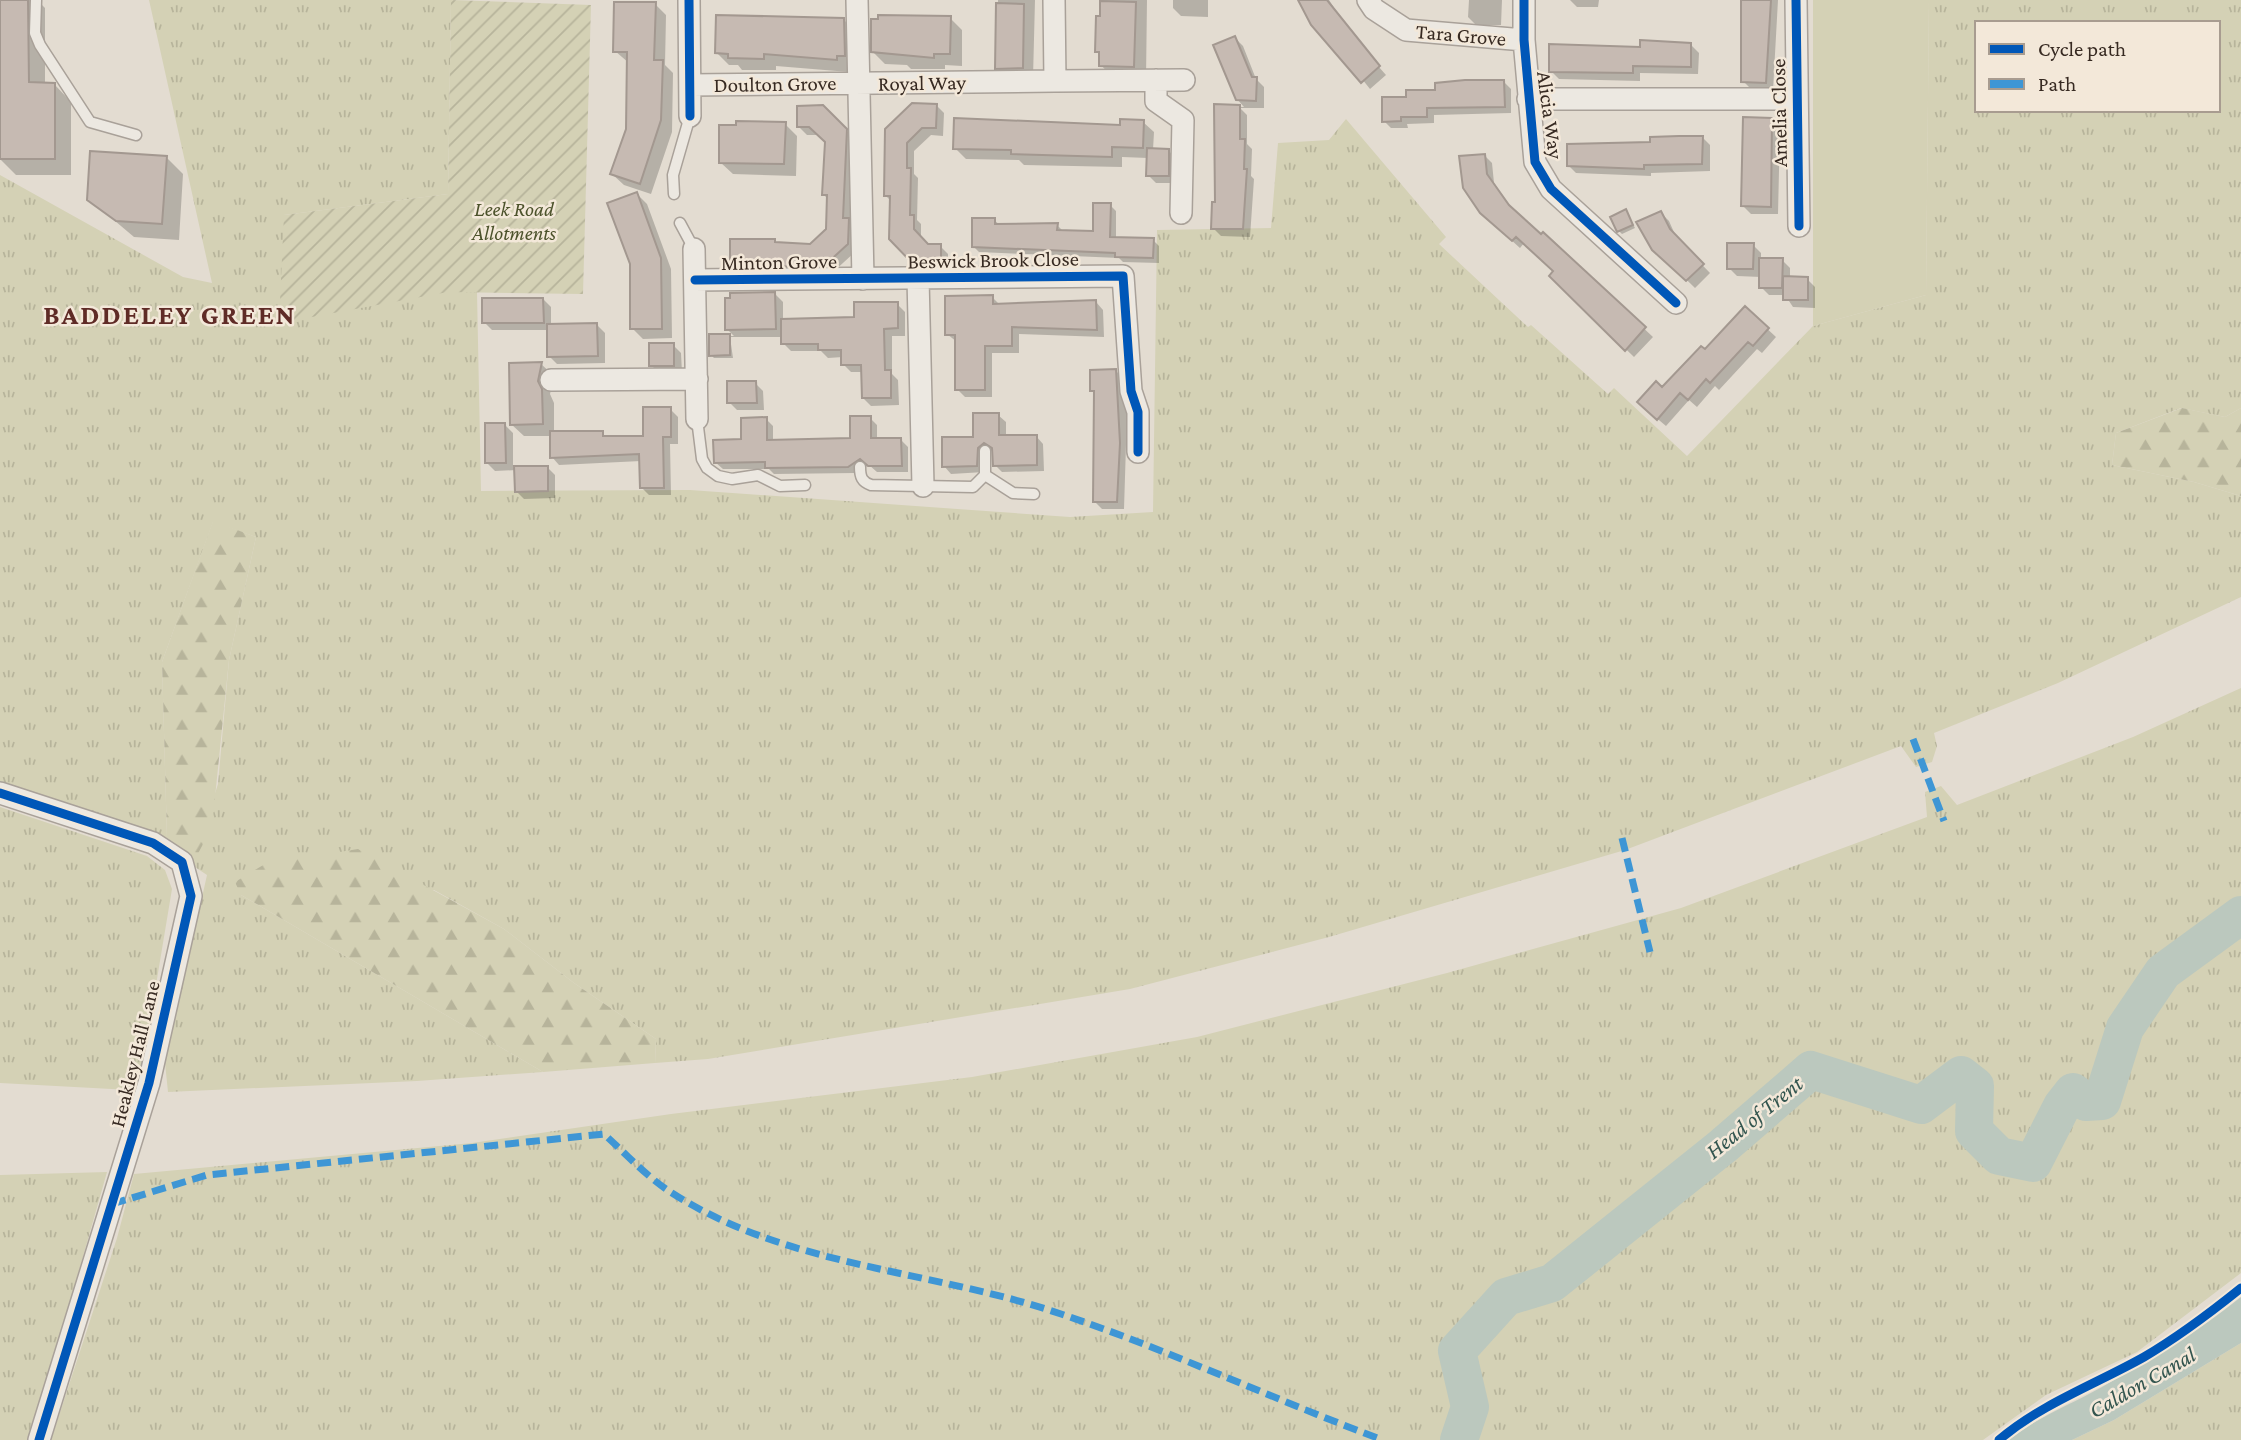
<svg xmlns="http://www.w3.org/2000/svg" width="2241" height="1440" font-family="'Crimson Pro',serif">
<style>
.grass{fill:url(#grass-tufts);fill-rule:evenodd}
.forest{fill:url(#forest-firs)}
.park{fill:#d4d1b5}
.garden{fill:url(#garden-furrows)}
.water{fill:#bbc8be}
.shadow{fill:#0003}
.lines{fill:none;stroke-linecap:round;stroke-linejoin:round}
.river{stroke:#bbc8be;stroke-width:38}
.building{fill:#c6bab2;stroke:#a39890;stroke-width:2}
.service-casing{stroke:#a9a199;stroke-width:13}
.minor-casing{stroke:#a9a199;stroke-width:24}
.service{stroke:#ece8e1;stroke-width:10}
.minor{stroke:#ece8e1;stroke-width:21}
.quiet{stroke:#3e96d5;stroke-width:7;stroke-dasharray:14 7;stroke-linecap:butt}
.cycleway-casing{stroke:#f3e8d9;stroke-width:13}
.cycleway{stroke:#0057b8;stroke-width:9}
.labels{text-anchor:middle;stroke-width:5;stroke-linejoin:round;paint-order:stroke}
.street-label{font-size:21px;fill:#372a22;stroke:#f3e8d9}
.park-label{font-size:21px;font-style:italic;fill:#4c522b;stroke:#f3e8d9}
.water-label{font-size:23px;font-style:italic;fill:#33554f;stroke:#f3e8d9}
.district-label{font-size:28px;font-weight:bold;letter-spacing:2px;fill:#5f2b26;stroke:#f3e8d9}
</style>
<defs>
<pattern id="grass-tufts" width="24" height="20" patternUnits="userSpaceOnUse" patternTransform="scale(1.75)"><rect width="24" height="20" fill="#d4d1b5"/><path d="M3 7l-1-3M5 7V3M7 7l1-3M15 17l-1-3M17 17v-4M19 17l1-3" fill="none" stroke="#b7b49b"/></pattern>
<pattern id="forest-firs" width="22" height="20" patternUnits="userSpaceOnUse" patternTransform="scale(1.75)"><rect width="22" height="20" fill="#d4d1b5"/><path d="M5 1l3.5 6h-7zM16 11l3.5 6h-7z" fill="#b7b49b"/></pattern>
<pattern id="garden-furrows" width="10" height="10" patternUnits="userSpaceOnUse" patternTransform="scale(1.75)"><rect width="10" height="10" fill="#d4d1b5"/><path d="M-1 1l2-2M0 10L10 0M9 11l2-2" fill="none" stroke="#b7b49b"/></pattern>
</defs>
<rect width="100%" height="100%" fill="#e3dcd1"/>
<!-- grass -->
<path class="grass" d="M 149,0 L 451,0 L 448,194 L 284,215 L 448,292 L 477,292 L 481,491 L 690,490 L 1070,517 L 1153,512 L 1157,230 L 1271,228 L 1278,143 L 1329,140 L 1346,119 L 1446,237 L 1439,244 L 1528,327 L 1531,325 L 1608,394 L 1614,388 L 1687,456 L 1813,326 L 1926,295 L 1929,0 L 2241,0 L 2241,408 L 2225,417 L 2181,408 L 2116,433 L 2112,465 L 2194,482 L 2241,496 L 2241,597 L 2058,683 L 1934,733 L 1937,746 L 1932,762 L 1916,767 L 1901,746 L 1625,850 L 1329,937 L 1130,989 L 708,1059 L 655,1063 L 656,1039 L 574,983 L 504,929 L 434,890 L 241,895 L 543,1072 L 417,1081 L 168,1092 L 165,1063 L 207,875 L 192,865 L 218,784 L 229,660 L 256,537 L 213,522 L 162,662 L 167,838 L 0,782 L 0,175 L 183,277 L 212,283 ZM 1977,23 L 2218,23 L 2218,110 L 1977,110 Z
M 2241,688 L 2241,1273 L 2137,1352 L 2046,1395 L 1983,1440 L 51,1440 L 117,1238 L 134,1174 L 472,1143 L 671,1114 L 972,1077 L 1197,1037 L 1447,973 L 1681,908 L 1927,817 L 1925,792 L 1941,786 L 1957,805 L 2133,737 Z
M 0,807 L 147,856 L 165,870 L 172,889 L 140,1081 L 130,1090 L 0,1083 Z
M 107,1172 L 31,1440 L 0,1440 L 0,1175 Z
M 2241,1343 L 2241,1440 L 2072,1440 L 2114,1420 Z"/>
<!-- forest -->
<path class="forest" d="M 2182,408 L 2225,417 L 2241,408 L 2241,496 L 2194,482 L 2112,465 L 2116,433 Z
M 213,521 L 256,537 L 229,660 L 212,827 L 192,865 L 167,838 L 162,662 Z
M 358,849 L 504,929 L 574,983 L 656,1039 L 655,1063 L 543,1072 L 241,895 L 235,882 L 265,864 Z"/>
<!-- park -->
<path class="park" d="M 1813,0 L 1929,0 L 1926,295 L 1813,326 Z"/>
<!-- garden -->
<path class="garden" d="M 451,0 L 591,5 L 583,294 L 448,292 L 279,323 L 284,215 L 448,194 Z"/>
<!-- water -->
<path class="water" d="M 2241,1297 L 2241,1343 L 2114,1420 L 2072,1440 L 2009,1440 C 2037,1417 2070,1405 2102,1387 C 2150,1360 2198,1332 2241,1297 Z"/>
<!-- shadow -->
<path class="shadow" d="M 0,0 L 37,0 L 45,8 L 45,84 L 55,85 L 71,102 L 71,175 L 16,175 L 0,159 Z
M 998,0 L 1035,0 L 1033,78 L 1008,79 L 997,68 Z
M 1100,0 L 1147,0 L 1146,79 L 1113,78 L 1101,65 L 1101,55 L 1097,51 Z
M 1173,0 L 1208,0 L 1208,17 L 1181,16 L 1173,8 Z
M 1299,0 L 1329,0 L 1355,40 L 1386,75 L 1370,89 Z
M 1469,0 L 1502,0 L 1501,25 L 1476,25 L 1468,17 Z
M 1570,0 L 1599,0 L 1598,7 L 1577,7 Z
M 1741,0 L 1778,0 L 1773,90 L 1751,89 L 1743,81 Z
M 655,4 L 666,15 L 665,65 L 673,73 L 672,132 L 651,194 L 624,185 L 612,174 L 627,130 L 629,63 L 615,51 Z
M 950,18 L 962,30 L 962,66 L 945,65 L 945,69 L 911,69 L 907,65 L 885,64 L 873,52 Z
M 844,20 L 856,32 L 849,72 L 776,66 L 776,70 L 742,70 L 738,65 L 729,65 L 717,53 Z
M 1235,38 L 1243,46 L 1256,79 L 1264,87 L 1264,108 L 1240,108 L 1247,115 L 1247,144 L 1252,149 L 1251,176 L 1254,179 L 1250,237 L 1221,236 L 1213,228 L 1217,204 L 1216,106 L 1244,107 L 1237,99 Z
M 1691,45 L 1699,53 L 1698,74 L 1640,73 L 1640,81 L 1559,79 L 1551,71 L 1642,49 Z
M 1504,82 L 1511,89 L 1511,113 L 1434,115 L 1434,123 L 1407,124 L 1408,128 L 1391,128 L 1384,121 L 1437,91 Z
M 936,105 L 944,113 L 943,136 L 931,135 L 914,151 L 914,174 L 918,178 L 917,220 L 921,224 L 921,239 L 928,245 L 940,246 L 948,254 L 948,272 L 923,272 L 891,239 L 891,201 L 885,195 L 887,129 Z
M 822,107 L 854,138 L 851,222 L 856,227 L 855,252 L 832,273 L 740,274 L 732,266 L 774,240 L 778,244 L 811,245 L 828,230 L 829,200 L 824,195 L 826,142 L 819,135 L 807,135 L 799,127 Z
M 1772,119 L 1780,127 L 1778,214 L 1751,214 L 1743,206 Z
M 1143,122 L 1154,132 L 1153,150 L 1169,151 L 1176,159 L 1176,183 L 1156,183 L 1148,175 L 1148,158 L 1122,157 L 1122,167 L 1024,165 L 1019,160 L 966,159 L 955,148 Z
M 785,124 L 797,136 L 796,176 L 733,174 L 720,162 L 737,127 Z
M 1702,137 L 1710,145 L 1710,171 L 1651,173 L 1651,176 L 1576,173 L 1568,165 L 1652,144 Z
M 1484,155 L 1492,163 L 1494,183 L 1515,213 L 1541,237 L 1543,234 L 1653,337 L 1634,357 L 1551,276 L 1555,272 L 1524,243 L 1520,248 L 1490,221 Z
M 166,157 L 183,174 L 179,240 L 134,237 L 89,199 Z
M 637,194 L 647,204 L 671,269 L 672,338 L 643,339 L 632,328 Z
M 1110,205 L 1116,211 L 1116,239 L 1153,240 L 1159,246 L 1159,263 L 1123,262 L 1119,258 L 979,252 L 973,246 L 994,220 L 1001,226 L 1057,225 L 1063,231 L 1094,233 Z
M 1626,211 L 1635,228 L 1622,234 L 1619,231 Z
M 1661,213 L 1669,221 L 1677,239 L 1710,273 L 1695,288 L 1647,241 Z
M 1753,245 L 1761,253 L 1761,260 L 1782,260 L 1790,268 L 1790,278 L 1807,279 L 1815,287 L 1815,308 L 1793,307 L 1785,295 L 1769,295 L 1761,287 L 1761,277 L 1737,276 L 1729,268 Z
M 775,294 L 783,302 L 783,321 L 856,318 L 897,304 L 905,312 L 905,336 L 892,336 L 892,374 L 898,380 L 899,405 L 871,406 L 863,398 L 863,372 L 851,372 L 843,364 L 843,357 L 828,358 L 821,351 L 791,351 L 783,343 L 783,337 L 730,337 L 733,358 L 714,358 L 711,355 L 710,336 L 734,336 L 727,329 Z
M 992,297 L 1000,305 L 1096,302 L 1103,310 L 1104,337 L 1019,334 L 1019,353 L 992,353 L 992,397 L 965,397 L 957,389 L 957,342 L 947,334 Z
M 543,299 L 551,307 L 551,325 L 597,325 L 605,333 L 605,363 L 557,364 L 549,356 L 549,330 L 492,330 L 484,322 Z
M 1748,311 L 1776,337 L 1762,353 L 1757,349 L 1719,390 L 1715,386 L 1697,407 L 1689,400 L 1666,426 L 1647,410 L 1662,389 Z
M 673,345 L 681,353 L 682,373 L 659,373 L 651,365 Z
M 541,364 L 554,376 L 550,394 L 554,403 L 554,433 L 602,433 L 607,438 L 645,438 L 670,409 L 678,417 L 678,444 L 670,444 L 671,495 L 649,495 L 642,488 L 641,461 L 559,465 L 552,457 L 551,436 L 524,436 L 511,424 Z
M 1116,371 L 1124,379 L 1127,413 L 1124,509 L 1102,509 L 1094,501 L 1095,394 L 1092,390 Z
M 755,383 L 763,391 L 764,410 L 737,410 L 729,402 Z
M 998,415 L 1006,422 L 1006,437 L 1036,436 L 1043,444 L 1044,471 L 1002,472 L 995,465 L 994,449 L 984,455 L 984,472 L 951,474 L 944,466 Z
M 870,418 L 877,425 L 877,440 L 901,440 L 908,447 L 908,472 L 877,472 L 869,465 L 855,473 L 774,474 L 769,469 L 723,469 L 715,462 L 766,419 L 773,426 L 773,441 L 852,440 Z
M 505,425 L 513,433 L 513,468 L 547,467 L 555,475 L 555,498 L 524,499 L 516,491 L 516,470 L 495,471 L 487,463 Z"/>
<g class="lines">
<!-- river -->
<path class="river" d="M 1459,1440 L 1470,1407 L 1457,1351 L 1506,1297 L 1552,1283 L 1723,1146 L 1811,1070 L 1921,1105 L 1961,1075 L 1975,1086 L 1974,1131 L 1999,1156 L 2033,1163 L 2062,1106 L 2073,1092 L 2086,1102 L 2102,1101 L 2125,1028 L 2163,972 L 2241,915"/>
</g>
<!-- building -->
<path class="building" d="M 0,0 L 28,0 L 29,82 L 55,83 L 55,159 L 0,159 Z
M 1298,0 L 1327,0 L 1380,66 L 1361,83 L 1311,25 Z
M 1741,0 L 1771,0 L 1766,83 L 1741,82 Z
M 1100,1 L 1136,2 L 1134,67 L 1099,66 L 1099,52 L 1095,52 L 1096,16 L 1100,16 Z
M 614,2 L 656,2 L 654,60 L 663,60 L 661,120 L 640,184 L 610,174 L 626,129 L 627,52 L 613,52 Z
M 996,3 L 1024,4 L 1023,68 L 995,69 Z
M 716,15 L 844,18 L 845,56 L 837,56 L 837,60 L 764,54 L 764,59 L 728,58 L 728,54 L 715,53 Z
M 878,15 L 951,16 L 950,54 L 934,54 L 934,58 L 871,52 L 871,19 L 878,19 Z
M 1235,36 L 1252,77 L 1257,77 L 1256,101 L 1236,100 L 1213,45 Z
M 1640,40 L 1691,43 L 1691,67 L 1633,66 L 1633,73 L 1549,72 L 1549,44 L 1640,47 Z
M 1465,80 L 1504,80 L 1505,107 L 1427,108 L 1427,117 L 1401,117 L 1401,121 L 1382,122 L 1382,97 L 1406,97 L 1406,90 L 1435,90 L 1435,83 Z
M 912,103 L 937,104 L 936,128 L 922,128 L 907,143 L 907,168 L 911,168 L 910,215 L 914,215 L 914,229 L 928,244 L 941,244 L 941,265 L 914,265 L 889,239 L 890,196 L 884,196 L 885,129 Z
M 1214,104 L 1240,105 L 1240,139 L 1245,139 L 1244,169 L 1247,169 L 1243,229 L 1211,229 L 1212,202 L 1215,202 Z
M 823,105 L 847,129 L 843,218 L 849,218 L 848,244 L 824,266 L 730,267 L 730,239 L 775,239 L 775,242 L 810,244 L 826,229 L 827,195 L 822,195 L 825,142 L 809,127 L 797,127 L 797,106 Z
M 1743,117 L 1772,118 L 1771,207 L 1741,206 Z
M 954,118 L 1120,125 L 1120,119 L 1144,120 L 1143,148 L 1112,147 L 1112,157 L 1011,154 L 1011,150 L 953,149 Z
M 736,121 L 786,122 L 784,164 L 719,163 L 719,125 L 736,125 Z
M 1679,136 L 1703,136 L 1702,164 L 1644,165 L 1644,169 L 1567,166 L 1567,144 L 1650,142 L 1650,137 Z
M 1147,148 L 1169,149 L 1169,176 L 1146,176 Z
M 90,151 L 167,156 L 162,224 L 116,221 L 87,200 Z
M 1485,154 L 1487,174 L 1509,205 L 1541,234 L 1543,232 L 1646,327 L 1625,351 L 1549,276 L 1553,271 L 1516,237 L 1512,241 L 1480,213 L 1463,188 L 1459,156 Z
M 637,192 L 661,258 L 662,329 L 630,329 L 630,264 L 607,203 Z
M 1093,203 L 1111,203 L 1110,237 L 1154,238 L 1153,258 L 1115,257 L 1115,253 L 972,247 L 972,218 L 995,218 L 995,224 L 1058,223 L 1057,230 L 1093,231 Z
M 1626,209 L 1633,225 L 1617,232 L 1610,217 Z
M 1661,211 L 1670,229 L 1704,264 L 1686,281 L 1652,250 L 1636,222 Z
M 1727,243 L 1754,243 L 1753,269 L 1727,269 Z
M 1759,258 L 1783,258 L 1782,288 L 1759,288 Z
M 1783,276 L 1808,277 L 1808,300 L 1783,300 Z
M 775,292 L 776,329 L 725,330 L 725,298 L 730,298 L 730,293 Z
M 993,295 L 993,304 L 1096,300 L 1097,330 L 1012,327 L 1012,346 L 985,346 L 985,390 L 955,390 L 955,335 L 945,335 L 945,296 Z
M 482,298 L 543,298 L 544,323 L 482,323 Z
M 854,302 L 898,302 L 898,328 L 884,329 L 885,370 L 891,370 L 891,398 L 862,398 L 861,365 L 841,365 L 841,350 L 818,350 L 818,344 L 781,344 L 781,319 L 854,317 Z
M 1745,306 L 1769,328 L 1753,346 L 1748,342 L 1710,383 L 1706,379 L 1688,400 L 1680,393 L 1657,420 L 1637,402 L 1656,381 L 1662,387 L 1701,346 L 1705,349 Z
M 597,323 L 598,356 L 547,357 L 547,324 Z
M 709,334 L 730,334 L 730,355 L 709,356 Z
M 649,343 L 674,343 L 674,366 L 649,366 Z
M 542,362 L 538,381 L 542,389 L 543,424 L 510,425 L 509,363 Z
M 1116,369 L 1120,443 L 1117,502 L 1093,502 L 1094,391 L 1090,391 L 1090,370 Z
M 727,381 L 756,381 L 757,403 L 727,403 Z
M 643,407 L 671,407 L 671,437 L 663,437 L 664,488 L 640,488 L 639,454 L 550,458 L 550,431 L 603,431 L 603,436 L 643,436 Z
M 973,413 L 999,413 L 999,435 L 1037,435 L 1037,465 L 993,466 L 992,448 L 984,443 L 978,448 L 977,466 L 942,467 L 942,437 L 973,437 Z
M 850,416 L 871,416 L 871,438 L 901,438 L 902,466 L 868,466 L 860,459 L 848,467 L 765,468 L 765,462 L 714,463 L 713,440 L 741,439 L 741,418 L 767,417 L 767,440 L 850,438 Z
M 485,423 L 505,423 L 506,463 L 485,463 Z
M 514,466 L 548,466 L 548,491 L 515,492 Z"/>
<g class="lines">
<defs>
<path id="service" d="M 36,0 L 35,33 L 40,45 L 90,122 L 136,135
M 674,194 L 673,175 L 690,116
M 680,223 L 694,249
M 697,419 L 702,459 L 707,468 L 718,476 L 732,479 L 758,475 L 780,486 L 805,485
M 860,467 C 860,477 862,482 871,485 L 973,487 L 985,475 L 985,451
M 985,475 L 1013,493 L 1034,494"/>
<path id="minor" d="M 689,0 L 690,116
M 857,0 L 863,279
M 1368,0 L 1374,9 L 1406,30 L 1524,40
M 1524,0 L 1524,40 L 1535,162 L 1551,189 L 1676,303
M 1796,0 L 1799,226
M 1156,80 L 1156,101 L 1183,120 L 1181,213
M 1055,81 L 1184,80
M 690,85 L 1055,81 L 1054,0
M 1528,99 L 1796,99
M 694,249 L 697,419
M 918,278 L 923,486
M 695,280 L 1123,276 L 1131,391 L 1138,412 L 1138,452
M 551,380 L 697,379
M 0,793 L 153,843 L 182,862 L 191,896 L 149,1083 L 39,1440"/>
</defs>
<!-- service casing -->
<use href="#service" class="service-casing"/>
<!-- minor casing -->
<use href="#minor" class="minor-casing"/>
<!-- service -->
<use href="#service" class="service"/>
<!-- minor -->
<use href="#minor" class="minor"/>
<!-- quiet -->
<path class="quiet" d="M 1913,739 L 1944,821
M 1622,838 L 1650,952
M 112,1204 L 207,1175 L 604,1134 C 626,1154 648,1178 672,1193 C 789,1268 933,1270 1061,1314 C 1171,1351 1275,1400 1383,1440"/>
<defs>
<path id="cycleway" d="M 689,0 L 690,116
M 1524,0 L 1524,40 L 1535,162 L 1551,189 L 1676,303
M 1796,0 L 1799,226
M 695,280 L 1123,276 L 1131,391 L 1138,412 L 1138,452
M 0,793 L 153,843 L 182,862 L 191,896 L 149,1083 L 39,1440
M 1999,1440 C 2041,1404 2096,1384 2144,1357 C 2178,1337 2210,1313 2241,1288"/>
</defs>
<!-- cycleway casing -->
<use href="#cycleway" class="cycleway-casing"/>
<!-- cycleway -->
<use href="#cycleway" class="cycleway"/>
</g>
<g class="labels">
<!-- street labels -->
<g class="street-label">
<text transform="translate(1461 35) rotate(5)" y="7">Tara Grove</text>
<text transform="translate(922 83) rotate(-1)" y="7">Royal Way</text>
<text transform="translate(775 84) rotate(-1)" y="7">Doulton Grove</text>
<text transform="translate(1779 113) rotate(-91)" y="7">Amelia Close</text>
<text transform="translate(1550 115) rotate(82)" y="7">Alicia Way</text>
<text transform="translate(993 260) rotate(-1)" y="7">Beswick Brook Close</text>
<text transform="translate(779 262) rotate(-1)" y="7">Minton Grove</text>
<text transform="translate(135 1054) rotate(-76)" y="7">Heakley Hall Lane</text>
</g>
<!-- park labels -->
<g class="park-label">
<text x="514" y="216">Leek Road<tspan x="514" dy="24">Allotments</tspan></text>
</g>
<!-- water labels -->
<g class="water-label">
<text transform="translate(1754 1117) rotate(-39)" y="8">Head of Trent</text>
<text transform="translate(2142 1382) rotate(-30)" y="8">Caldon Canal</text>
</g>
<!-- district labels -->
<g class="district-label">
<text x="170" y="324">BADDELEY GREEN</text>
</g>
</g>
<!-- legend -->
<rect x="1975" y="21" width="245" height="91" fill="#f3e8d9" stroke="#a89c90" stroke-width="2"/>
<rect x="1989" y="44" width="35" height="10" fill="#0057b8" stroke="#a89c90" stroke-width="2"/>
<text x="2038" y="56" font-size="21" fill="#372a22">Cycle path</text>
<rect x="1989" y="79" width="35" height="10" fill="#3e96d5" stroke="#a89c90" stroke-width="2"/>
<text x="2038" y="91" font-size="21" fill="#372a22">Path</text>
</svg>
